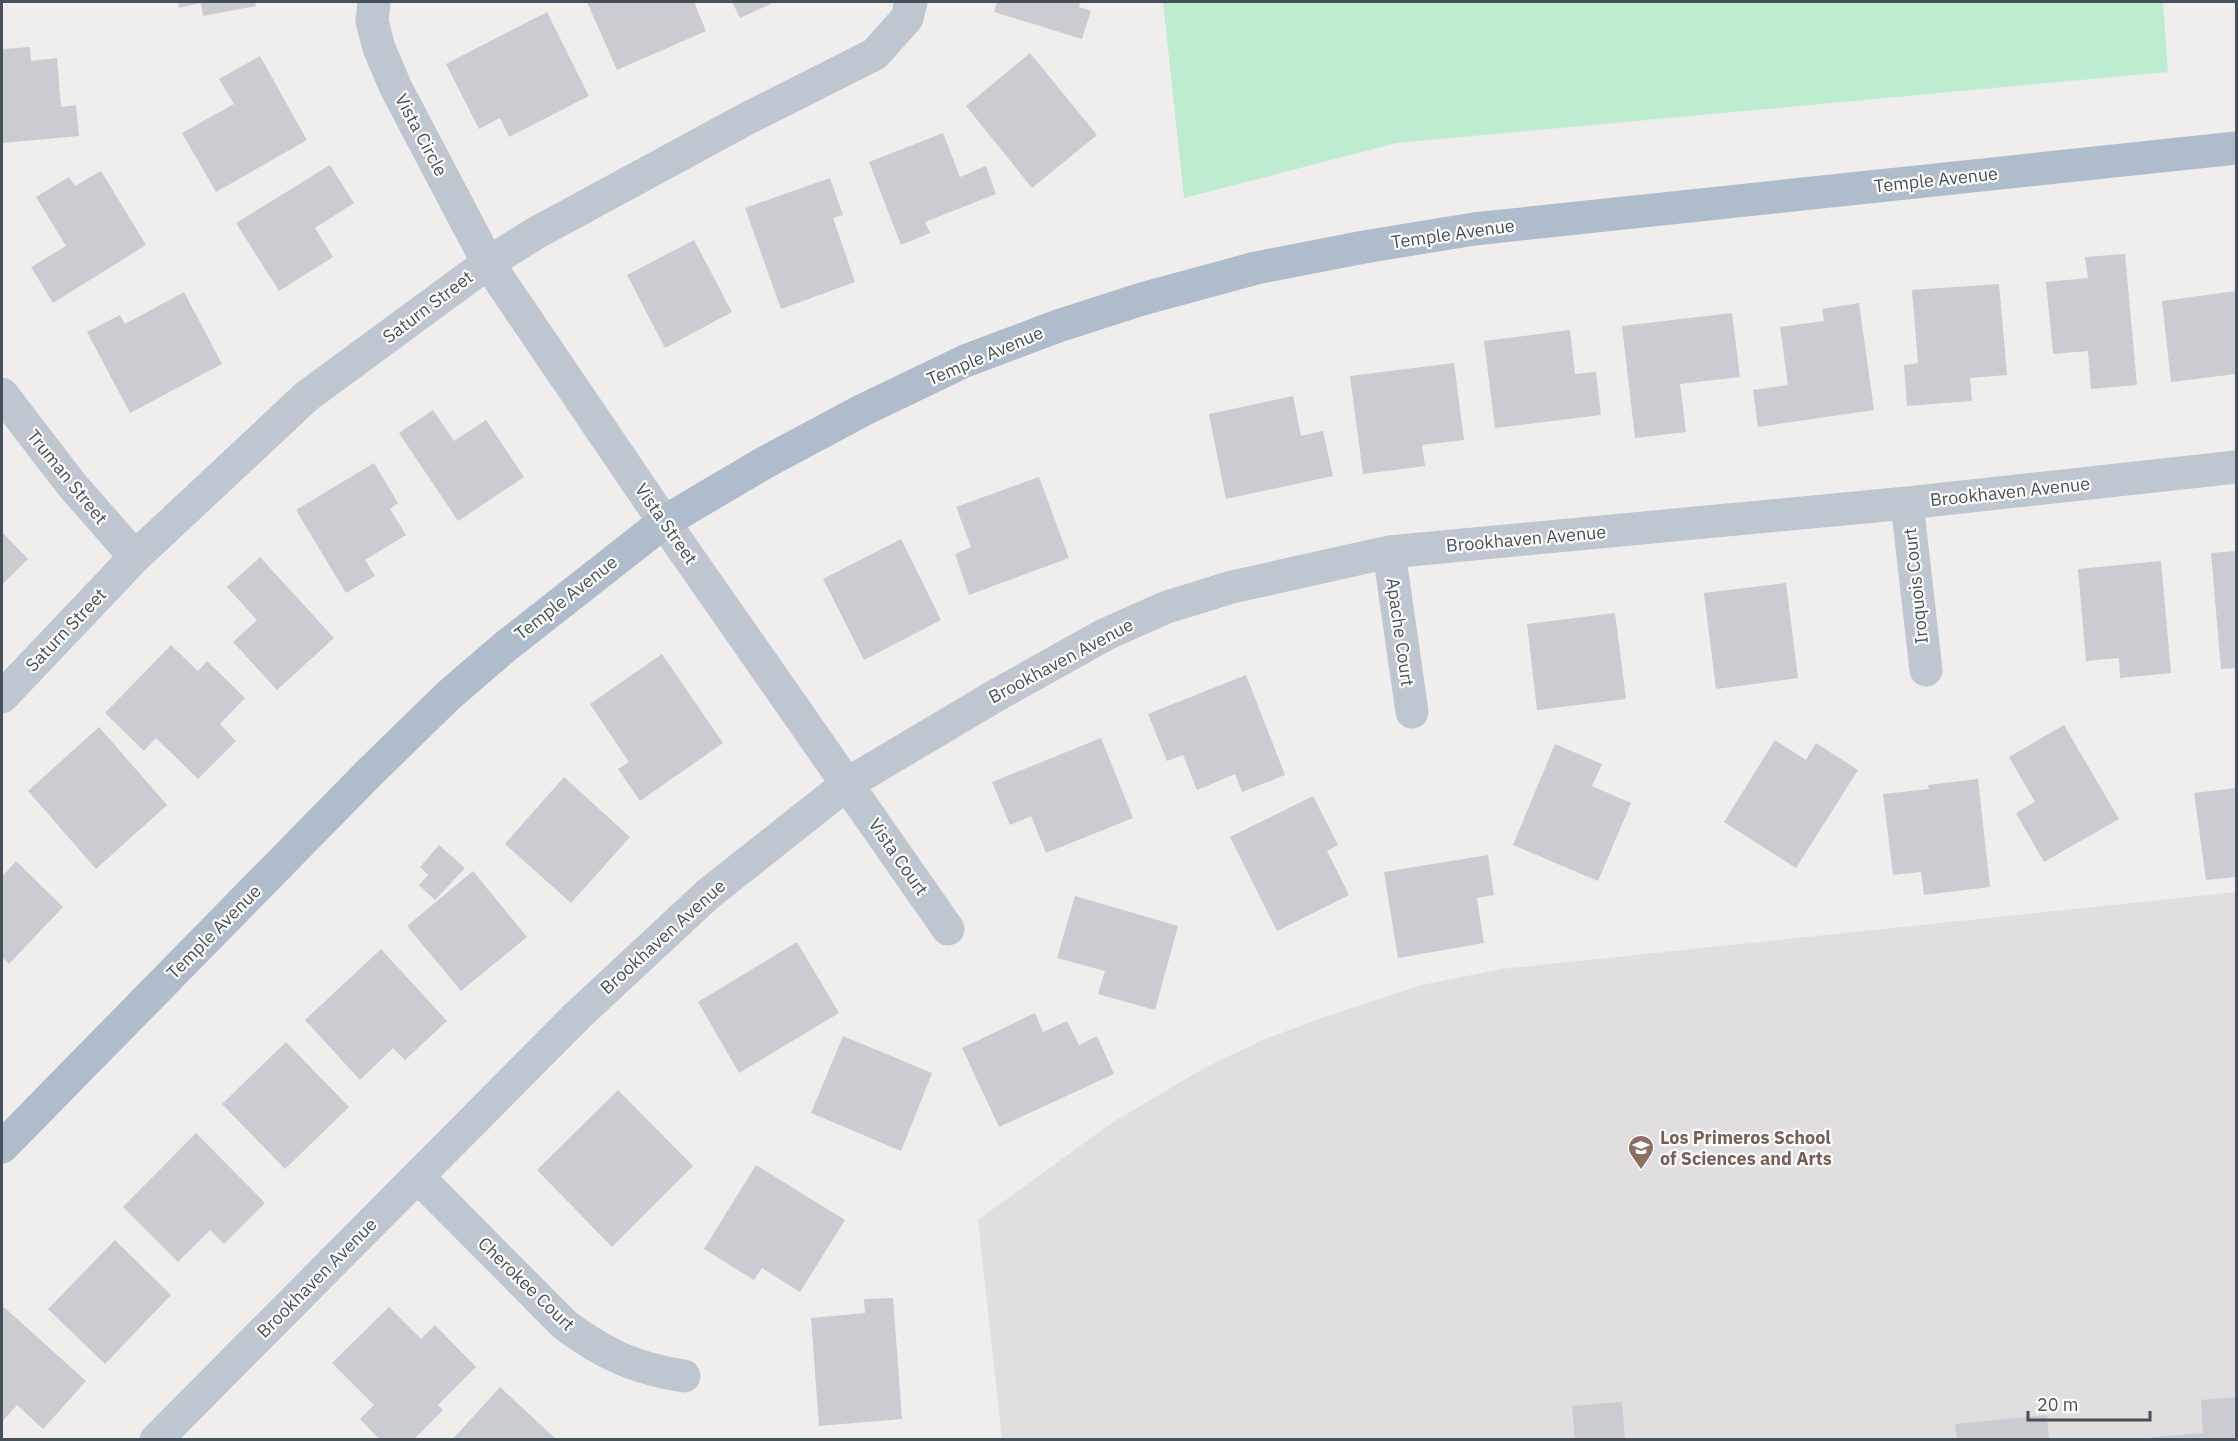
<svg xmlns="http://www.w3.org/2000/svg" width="2238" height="1441" font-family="'IBM Plex Sans',sans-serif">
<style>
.education{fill:#e1dedf}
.green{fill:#bdecd0}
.building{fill:#caccd2}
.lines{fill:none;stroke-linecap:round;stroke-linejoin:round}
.minor{stroke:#bec7cf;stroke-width:33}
.major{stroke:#aebccb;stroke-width:33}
.labels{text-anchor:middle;stroke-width:4.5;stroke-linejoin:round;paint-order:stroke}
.street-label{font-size:18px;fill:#46505a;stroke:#fff}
.education-label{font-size:18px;font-weight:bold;fill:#785e54;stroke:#fff;text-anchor:start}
</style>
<rect width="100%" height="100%" fill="#f0eded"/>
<!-- education -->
<path class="education" d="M 2236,892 L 2236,1439 L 1002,1439 L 978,1220 L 1113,1122 L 1208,1066 L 1265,1039 L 1330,1015 L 1422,985 L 1502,969 Z"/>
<!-- green -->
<path class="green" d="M 1163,2 L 2163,2 L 2168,72 L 1397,143 L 1184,198 Z"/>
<!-- building -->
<path class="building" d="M 178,2 L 255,2 L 256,6 L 203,16 L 201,3 L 179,8 Z
M 587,2 L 694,2 L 706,31 L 617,70 Z
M 732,2 L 775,2 L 740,18 Z
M 997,2 L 1080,2 L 1079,7 L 1091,11 L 1082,39 L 994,12 Z
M 547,12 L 589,96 L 509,137 L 500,118 L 479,129 L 446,64 Z
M 30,47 L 31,61 L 57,58 L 61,107 L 76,105 L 79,136 L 2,143 L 2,49 Z
M 1030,53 L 1097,135 L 1032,188 L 966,106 Z
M 260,56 L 307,140 L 216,192 L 182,133 L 234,104 L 219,79 Z
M 943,133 L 960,177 L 986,166 L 996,194 L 925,222 L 930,233 L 901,245 L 869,162 Z
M 330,165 L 354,203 L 315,228 L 333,257 L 279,291 L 236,223 Z
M 101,171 L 146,245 L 53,303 L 31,267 L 66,246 L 36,197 L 69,177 L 75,186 Z
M 830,178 L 843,215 L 833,218 L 855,282 L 781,309 L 745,208 Z
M 694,240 L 732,312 L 665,348 L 627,275 Z
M 2125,254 L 2137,385 L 2091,389 L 2088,351 L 2053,354 L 2046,282 L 2088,278 L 2085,257 Z
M 1999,284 L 2007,375 L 1970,378 L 1972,401 L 1907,406 L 1904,365 L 1918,363 L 1912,290 Z
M 2236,291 L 2236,374 L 2171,382 L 2162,301 Z
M 184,292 L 222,364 L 130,413 L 87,332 L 120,315 L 125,324 Z
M 1859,303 L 1874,410 L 1758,427 L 1753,390 L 1788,385 L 1780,327 L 1824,321 L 1822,309 Z
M 1732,313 L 1740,377 L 1680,384 L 1686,432 L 1635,438 L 1622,326 Z
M 1570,330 L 1575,374 L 1596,372 L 1601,415 L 1495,428 L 1484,341 Z
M 1454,363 L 1464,440 L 1422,445 L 1425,466 L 1363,474 L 1350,376 Z
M 1293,396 L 1301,436 L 1323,431 L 1333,476 L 1226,499 L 1209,414 Z
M 433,410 L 454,441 L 486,420 L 524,477 L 458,521 L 399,433 Z
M 374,463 L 398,503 L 390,509 L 406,535 L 365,560 L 375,576 L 346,593 L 296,510 Z
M 1039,477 L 1069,558 L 969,595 L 955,554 L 971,547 L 956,507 Z
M 2,532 L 28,559 L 2,585 Z
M 901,539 L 941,620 L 864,660 L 823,579 Z
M 2236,551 L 2236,668 L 2221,669 L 2211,553 Z
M 260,557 L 334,638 L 277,690 L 233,642 L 257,620 L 227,587 Z
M 2161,561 L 2171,673 L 2120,678 L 2119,658 L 2086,661 L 2078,569 Z
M 1786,583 L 1798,678 L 1716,689 L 1704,593 Z
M 1615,613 L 1626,699 L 1537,710 L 1527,624 Z
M 171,645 L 198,671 L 207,661 L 245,698 L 220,724 L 236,741 L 198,779 L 156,738 L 144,751 L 105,713 Z
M 662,654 L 723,743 L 640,801 L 618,769 L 629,762 L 590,704 Z
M 1246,675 L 1285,775 L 1242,792 L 1235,774 L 1197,790 L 1183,755 L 1167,761 L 1148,714 Z
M 2064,725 L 2119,819 L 2044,862 L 2016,813 L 2035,802 L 2009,757 Z
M 99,727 L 167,805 L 96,869 L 28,791 Z
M 1101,738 L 1133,818 L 1046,853 L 1031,816 L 1010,825 L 992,782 Z
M 1775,740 L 1806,760 L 1816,743 L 1858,770 L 1796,868 L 1724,822 Z
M 1555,744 L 1602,764 L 1592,786 L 1631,803 L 1598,881 L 1513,845 Z
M 564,777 L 630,837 L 571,903 L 505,844 Z
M 1978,779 L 1990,887 L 1924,895 L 1921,872 L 1893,875 L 1883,794 L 1929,789 L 1928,785 Z
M 2236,788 L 2236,877 L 2206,880 L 2194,793 Z
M 1313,796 L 1338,845 L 1327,851 L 1349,895 L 1277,931 L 1230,837 Z
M 439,845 L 465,868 L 435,900 L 419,885 L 428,875 L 420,867 Z
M 1488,855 L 1494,895 L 1477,898 L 1484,943 L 1398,958 L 1384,872 Z
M 16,861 L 63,907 L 9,964 L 2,957 L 2,877 Z
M 473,871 L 527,937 L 461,991 L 407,926 Z
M 1075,896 L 1178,926 L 1155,1010 L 1098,994 L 1105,971 L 1057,958 Z
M 797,942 L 839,1013 L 739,1073 L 698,1002 Z
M 381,949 L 447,1021 L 405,1060 L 393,1048 L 360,1080 L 305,1020 Z
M 1035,1013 L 1043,1032 L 1067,1021 L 1079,1045 L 1097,1036 L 1114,1074 L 999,1127 L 962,1048 Z
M 843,1036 L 932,1073 L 901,1151 L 811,1113 Z
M 286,1042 L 349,1107 L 285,1169 L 222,1104 Z
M 618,1090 L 693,1166 L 612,1247 L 537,1170 Z
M 196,1133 L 265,1203 L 224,1244 L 210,1230 L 178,1262 L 123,1207 Z
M 756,1165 L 845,1220 L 800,1292 L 762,1268 L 754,1280 L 704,1249 Z
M 115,1240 L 171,1295 L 105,1364 L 48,1309 Z
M 893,1298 L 902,1419 L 819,1426 L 811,1318 L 865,1313 L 864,1299 Z
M 4,1307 L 86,1381 L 43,1429 L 17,1405 L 2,1422 L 2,1310 Z
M 389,1307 L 421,1339 L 435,1325 L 476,1367 L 438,1405 L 443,1410 L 413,1440 L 380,1440 L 360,1419 L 374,1405 L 332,1363 Z
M 500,1387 L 557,1440 L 452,1440 Z
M 2236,1397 L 2236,1440 L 2151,1440 L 2151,1437 L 2203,1433 L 2201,1400 Z
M 1622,1402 L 1625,1440 L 1575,1440 L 1572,1406 Z
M 2047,1415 L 2049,1440 L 1957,1440 L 1955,1424 Z"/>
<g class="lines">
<!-- minor -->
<path class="minor" d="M 374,2 L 372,21 L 379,48 L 396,88 L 488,263 L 664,522 L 948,929
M 2,394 L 72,485 L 135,557
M 1907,503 L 1926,670
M 1389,552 L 1412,712
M 2,697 L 135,557 L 307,396 L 488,263 L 536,233 L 748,118 L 875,54 L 907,18 L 911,2
M 418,1177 L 565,1325 C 604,1354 636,1369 684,1376
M 156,1440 L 578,1015 L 708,894 L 847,784 L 995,696 L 1106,634 L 1167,607 L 1232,587 L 1389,552 L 1907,503 L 2236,467"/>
<!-- major -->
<path class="major" d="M 2,1147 L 370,772 L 449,695 L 506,646 L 664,522 L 764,463 L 863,410 L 965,361 L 1058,326 L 1142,299 L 1256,268 L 1364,247 L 1474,229 L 2236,148"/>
</g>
<!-- icons -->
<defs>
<symbol id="school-pin" viewBox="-11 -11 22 30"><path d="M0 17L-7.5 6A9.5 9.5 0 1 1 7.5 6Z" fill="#8d6e63" stroke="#fff"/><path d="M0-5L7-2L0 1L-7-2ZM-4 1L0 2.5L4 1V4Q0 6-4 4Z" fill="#fff"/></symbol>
</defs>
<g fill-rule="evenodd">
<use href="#school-pin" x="1626" y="1133" width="30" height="40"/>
</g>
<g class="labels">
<!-- street labels -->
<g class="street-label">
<text transform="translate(421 135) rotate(62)" y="6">Vista Circle</text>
<text transform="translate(1936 180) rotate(-6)" y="6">Temple Avenue</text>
<text transform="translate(1453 234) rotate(-8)" y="6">Temple Avenue</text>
<text transform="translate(428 307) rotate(-37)" y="6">Saturn Street</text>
<text transform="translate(985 356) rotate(-23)" y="6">Temple Avenue</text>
<text transform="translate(67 477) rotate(51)" y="6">Truman Street</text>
<text transform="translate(2010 492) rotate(-6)" y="6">Brookhaven Avenue</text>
<text transform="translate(666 524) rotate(55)" y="6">Vista Street</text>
<text transform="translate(1526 539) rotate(-5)" y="6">Brookhaven Avenue</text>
<text transform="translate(1916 586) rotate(-96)" y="6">Iroquois Court</text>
<text transform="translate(566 598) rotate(-38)" y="6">Temple Avenue</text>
<text transform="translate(66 630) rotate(-46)" y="6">Saturn Street</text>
<text transform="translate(1400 632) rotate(82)" y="6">Apache Court</text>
<text transform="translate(1061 661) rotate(-28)" y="6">Brookhaven Avenue</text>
<text transform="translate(898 857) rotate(55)" y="6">Vista Court</text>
<text transform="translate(214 932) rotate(-45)" y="6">Temple Avenue</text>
<text transform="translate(663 937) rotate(-42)" y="6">Brookhaven Avenue</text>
<text transform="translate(317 1278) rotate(-45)" y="6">Brookhaven Avenue</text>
<text transform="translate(526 1284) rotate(44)" y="6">Cherokee Court</text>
</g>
<!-- education labels -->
<g class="education-label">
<text x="1660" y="1144">Los Primeros School<tspan x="1660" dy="21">of Sciences and Arts</tspan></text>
</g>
</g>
<!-- border -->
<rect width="2238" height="1441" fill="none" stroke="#46505a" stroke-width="6"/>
<!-- scale -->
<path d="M2028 1411v9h122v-9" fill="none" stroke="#46505a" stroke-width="3"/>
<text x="2037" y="1411" font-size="18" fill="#46505a" stroke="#ffffff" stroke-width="4.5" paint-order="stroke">20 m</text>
</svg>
